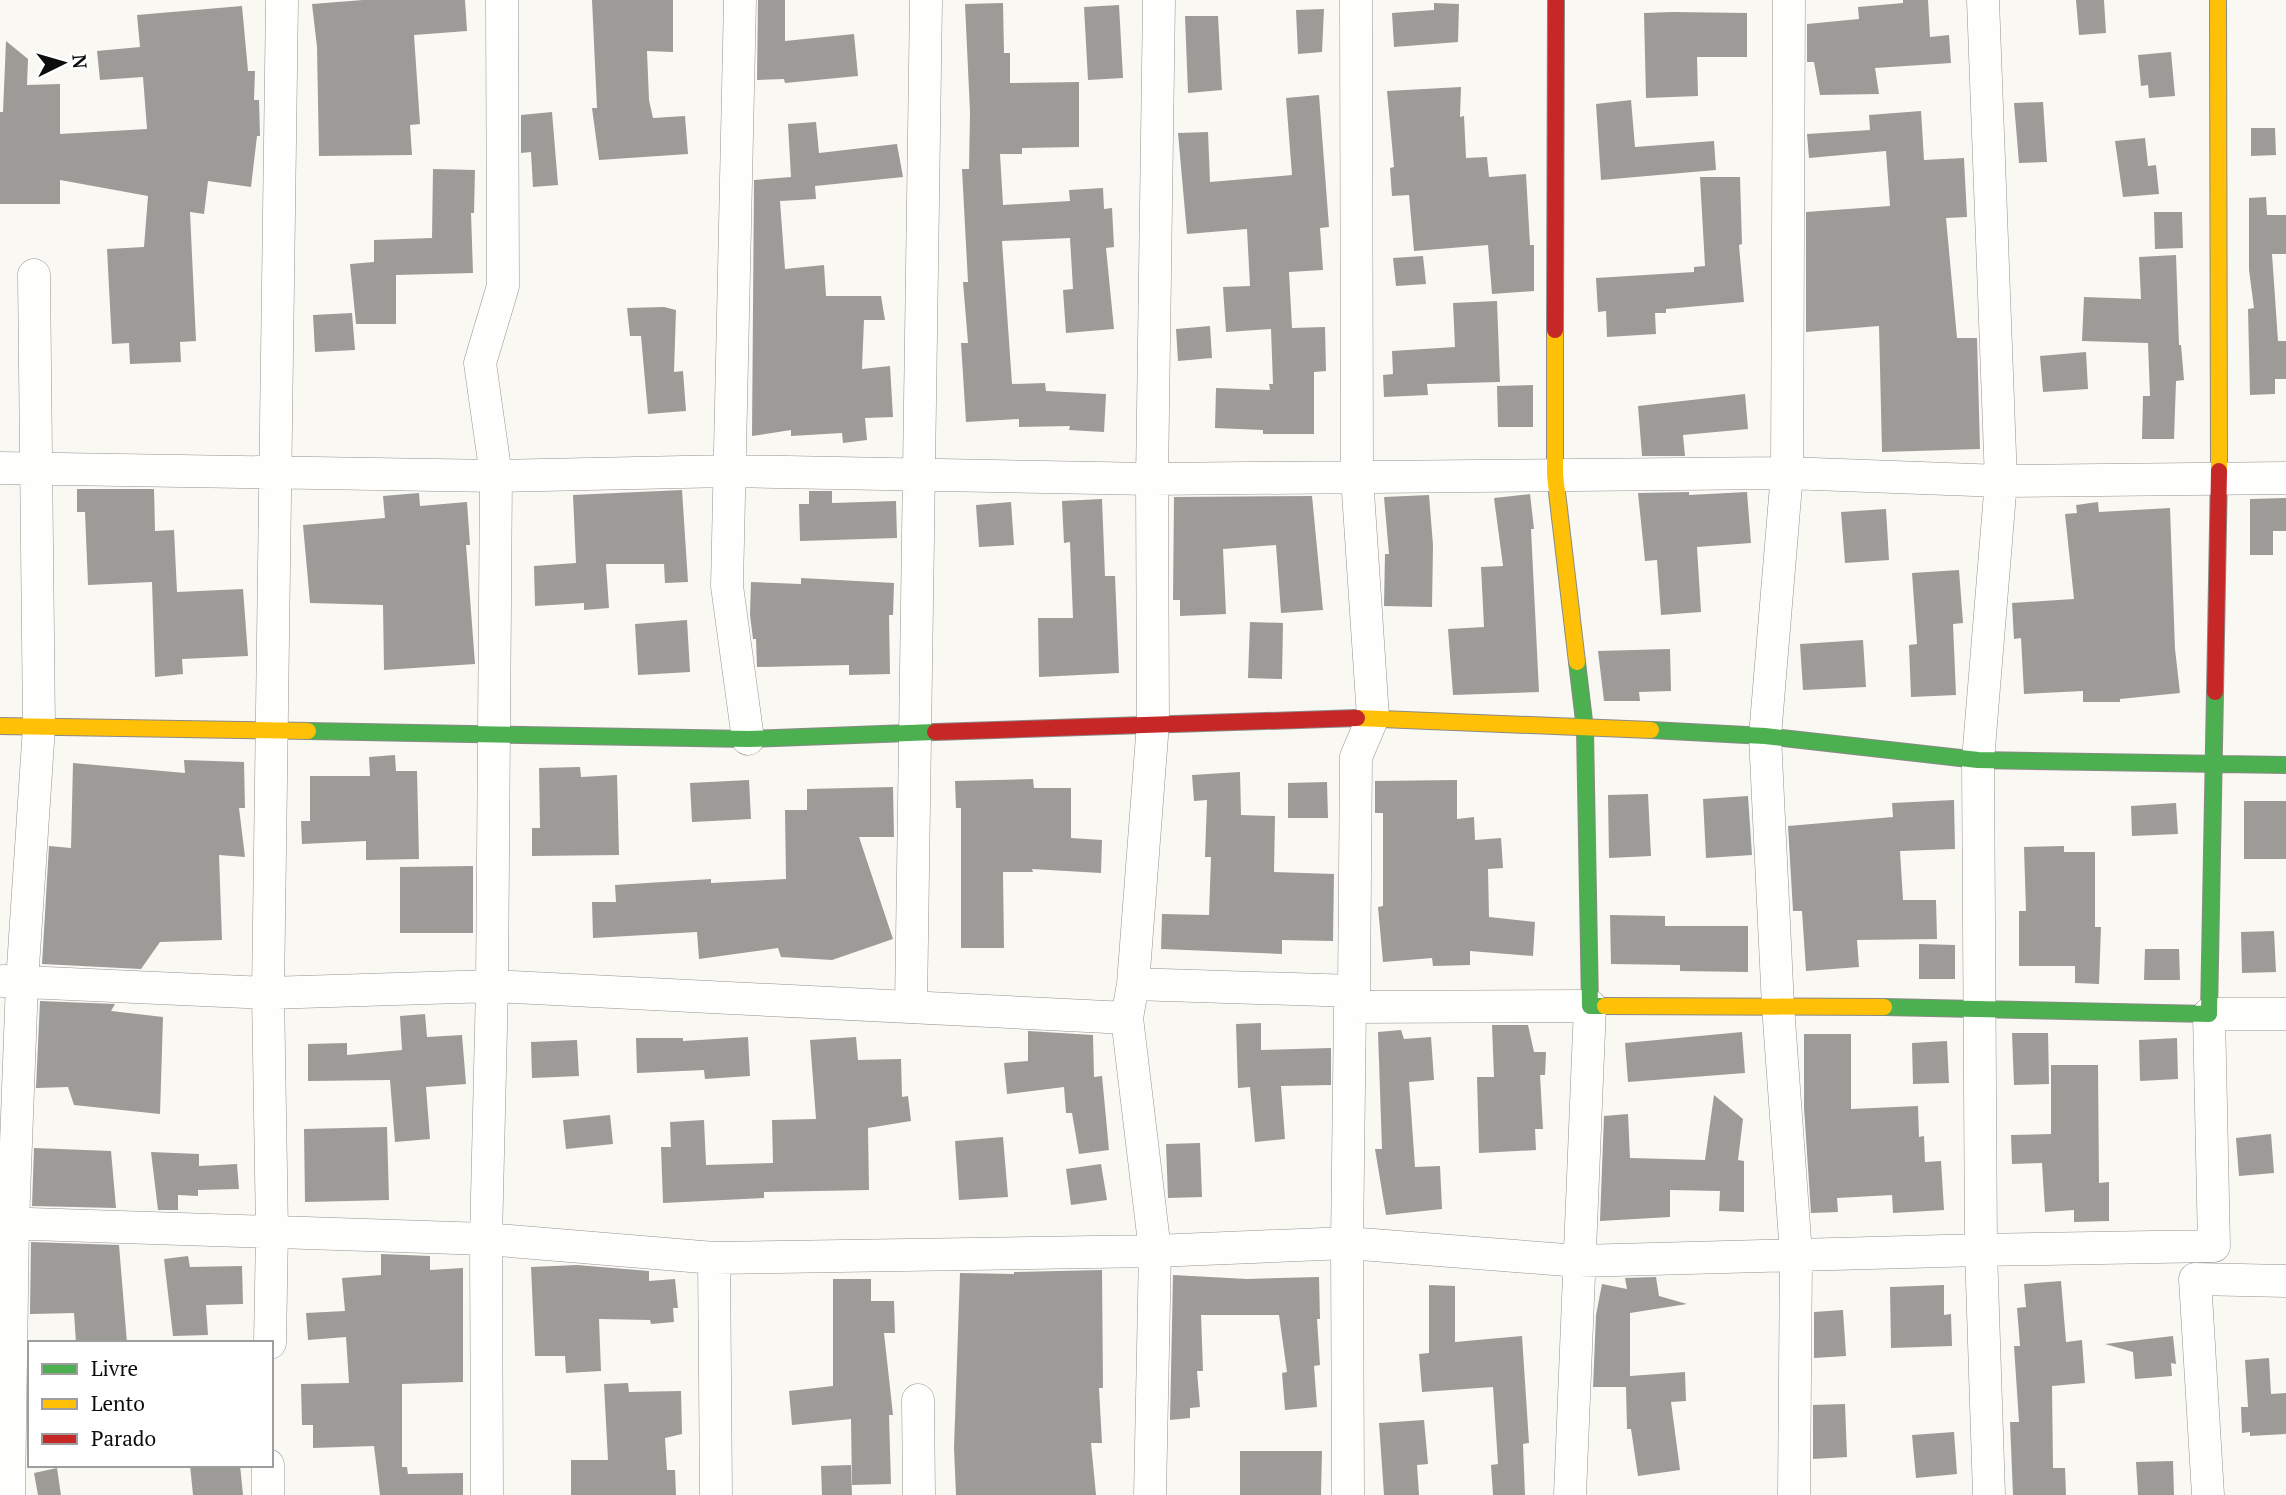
<svg xmlns="http://www.w3.org/2000/svg" width="2286" height="1495" font-family="'PT Serif',serif">
<style>
.building{fill:#9d9b97}
.lines{fill:none;stroke-linecap:round;stroke-linejoin:round}
.street-casing{stroke:#949390;stroke-width:33}
.fast-casing{stroke:#8a8987;stroke-width:18}
.slow-casing{stroke:#8a8987;stroke-width:18}
.jam-casing{stroke:#8a8987;stroke-width:18}
.street{stroke:#fefefd;stroke-width:32}
.fast{stroke:#4caf50;stroke-width:16}
.slow{stroke:#ffc107;stroke-width:16}
.jam{stroke:#c62828;stroke-width:16}
</style>
<rect width="100%" height="100%" fill="#faf8f2"/>
<!-- building -->
<path class="building" d="M 363,0 L 465,0 L 467,31 L 414,35 L 420,124 L 410,125 L 412,155 L 319,156 L 317,47 L 312,4 Z
M 592,0 L 673,0 L 673,52 L 647,51 L 649,100 L 653,118 L 685,116 L 688,154 L 599,160 L 592,108 L 597,108 Z
M 758,0 L 785,0 L 785,41 L 854,34 L 858,76 L 785,83 L 784,79 L 757,80 Z
M 1903,0 L 1928,0 L 1930,37 L 1949,35 L 1951,63 L 1875,68 L 1879,94 L 1820,95 L 1814,62 L 1807,62 L 1807,24 L 1859,19 L 1858,7 L 1903,3 Z
M 2076,0 L 2104,0 L 2106,33 L 2079,35 Z
M 1003,3 L 1004,53 L 1010,53 L 1010,83 L 1079,82 L 1079,147 L 1022,148 L 1022,154 L 1000,154 L 1003,205 L 1070,201 L 1069,190 L 1103,188 L 1104,209 L 1112,208 L 1114,247 L 1106,248 L 1114,329 L 1066,333 L 1063,290 L 1073,289 L 1070,238 L 1002,241 L 1012,384 L 1045,383 L 1046,391 L 1106,394 L 1104,432 L 1069,430 L 1070,426 L 1019,427 L 1019,419 L 966,422 L 961,343 L 968,343 L 963,282 L 968,282 L 962,169 L 969,169 L 970,112 L 965,4 Z
M 1434,3 L 1459,4 L 1458,42 L 1394,47 L 1392,13 L 1434,10 Z
M 1119,5 L 1123,78 L 1088,80 L 1084,7 Z
M 242,6 L 248,71 L 255,71 L 254,100 L 259,100 L 260,136 L 257,136 L 251,187 L 208,181 L 204,214 L 190,212 L 196,341 L 180,342 L 181,362 L 130,364 L 129,343 L 112,344 L 107,249 L 144,247 L 148,196 L 60,180 L 60,204 L 0,204 L 0,112 L 3,112 L 6,41 L 28,59 L 27,85 L 60,84 L 60,134 L 147,129 L 143,77 L 100,80 L 97,51 L 140,47 L 137,15 Z
M 1324,9 L 1322,52 L 1298,54 L 1296,10 Z
M 1673,12 L 1747,13 L 1747,57 L 1697,57 L 1698,96 L 1646,98 L 1644,13 Z
M 1185,16 L 1218,16 L 1222,90 L 1188,93 Z
M 2171,52 L 2175,96 L 2149,98 L 2148,85 L 2141,86 L 2138,55 Z
M 1461,87 L 1460,117 L 1464,116 L 1466,158 L 1487,157 L 1489,177 L 1526,174 L 1530,245 L 1534,245 L 1534,291 L 1492,294 L 1488,245 L 1414,251 L 1409,195 L 1392,196 L 1390,168 L 1394,167 L 1387,91 Z
M 1319,95 L 1329,227 L 1320,228 L 1323,270 L 1289,272 L 1292,328 L 1325,327 L 1326,371 L 1314,372 L 1314,434 L 1263,434 L 1263,430 L 1215,428 L 1216,388 L 1270,390 L 1269,384 L 1273,384 L 1271,329 L 1226,332 L 1223,287 L 1250,286 L 1247,229 L 1187,234 L 1178,133 L 1208,132 L 1210,182 L 1292,175 L 1286,98 Z
M 1631,100 L 1635,147 L 1714,141 L 1716,170 L 1601,180 L 1596,104 Z
M 2043,102 L 2047,162 L 2019,163 L 2014,103 Z
M 1921,111 L 1924,160 L 1964,158 L 1967,217 L 1946,218 L 1957,338 L 1977,338 L 1980,449 L 1882,452 L 1879,326 L 1806,332 L 1806,212 L 1890,206 L 1886,151 L 1809,158 L 1807,134 L 1870,130 L 1869,115 Z
M 552,112 L 558,185 L 533,187 L 531,152 L 521,153 L 521,115 Z
M 816,122 L 819,153 L 897,144 L 903,177 L 815,186 L 816,199 L 780,201 L 785,269 L 824,265 L 826,296 L 881,296 L 885,320 L 864,320 L 862,369 L 890,366 L 893,417 L 865,418 L 867,440 L 843,443 L 842,433 L 791,436 L 791,430 L 752,436 L 754,180 L 791,177 L 788,124 Z
M 2251,128 L 2275,128 L 2276,155 L 2251,156 Z
M 2145,138 L 2148,166 L 2156,165 L 2159,194 L 2123,197 L 2115,141 Z
M 433,169 L 475,170 L 474,213 L 471,213 L 473,273 L 396,275 L 396,324 L 356,324 L 350,264 L 374,262 L 374,240 L 432,238 Z
M 1700,177 L 1740,177 L 1742,244 L 1739,245 L 1744,302 L 1666,309 L 1666,313 L 1655,313 L 1656,334 L 1607,337 L 1606,311 L 1598,312 L 1596,278 L 1694,272 L 1694,267 L 1705,266 Z
M 2266,197 L 2267,215 L 2286,215 L 2286,254 L 2272,254 L 2278,341 L 2286,341 L 2286,379 L 2275,379 L 2275,394 L 2250,395 L 2248,309 L 2254,308 L 2249,270 L 2249,198 Z
M 2154,212 L 2182,212 L 2183,248 L 2155,249 Z
M 2176,255 L 2179,345 L 2181,345 L 2184,380 L 2176,381 L 2174,439 L 2142,439 L 2143,396 L 2150,396 L 2148,343 L 2082,341 L 2084,297 L 2141,299 L 2139,257 Z
M 1423,256 L 1426,284 L 1396,286 L 1393,258 Z
M 1497,301 L 1500,382 L 1427,384 L 1428,395 L 1384,397 L 1383,375 L 1393,374 L 1392,351 L 1455,347 L 1453,303 Z
M 664,307 L 676,310 L 674,372 L 683,371 L 686,411 L 648,414 L 641,336 L 630,336 L 627,308 Z
M 352,313 L 355,350 L 315,352 L 313,315 Z
M 1210,326 L 1212,358 L 1178,361 L 1176,329 Z
M 2086,352 L 2088,389 L 2043,392 L 2040,356 Z
M 1533,385 L 1533,427 L 1498,427 L 1497,386 Z
M 1745,394 L 1748,429 L 1683,435 L 1685,456 L 1642,456 L 1638,406 Z
M 77,489 L 154,489 L 155,531 L 174,530 L 177,592 L 243,589 L 248,656 L 182,659 L 183,674 L 155,677 L 152,582 L 88,585 L 85,512 L 77,512 Z
M 682,490 L 688,582 L 665,583 L 664,564 L 606,564 L 609,608 L 584,610 L 584,603 L 535,606 L 534,566 L 576,563 L 573,495 Z
M 809,491 L 832,491 L 832,503 L 896,501 L 897,538 L 800,541 L 799,504 L 809,504 Z
M 1689,492 L 1689,495 L 1747,492 L 1751,543 L 1697,547 L 1701,612 L 1661,615 L 1657,560 L 1645,561 L 1638,493 Z
M 419,493 L 420,506 L 467,502 L 470,545 L 466,545 L 475,664 L 384,670 L 383,605 L 310,603 L 303,525 L 385,518 L 383,496 Z
M 1530,494 L 1534,529 L 1531,529 L 1539,692 L 1453,695 L 1448,629 L 1484,627 L 1481,567 L 1503,566 L 1494,498 Z
M 1429,495 L 1433,545 L 1432,607 L 1384,606 L 1385,554 L 1389,554 L 1384,497 Z
M 1312,496 L 1323,610 L 1281,613 L 1276,545 L 1223,549 L 1226,614 L 1180,616 L 1180,600 L 1173,600 L 1174,497 Z
M 2286,498 L 2286,531 L 2273,531 L 2273,555 L 2250,555 L 2250,499 Z
M 1102,499 L 1105,576 L 1115,576 L 1119,673 L 1039,677 L 1038,618 L 1073,618 L 1070,542 L 1064,543 L 1062,501 Z
M 1011,502 L 1014,545 L 979,547 L 976,505 Z
M 2098,502 L 2099,512 L 2170,508 L 2175,649 L 2180,693 L 2120,699 L 2120,702 L 2083,702 L 2083,691 L 2024,694 L 2021,638 L 2014,639 L 2012,603 L 2074,599 L 2065,514 L 2077,513 L 2076,505 Z
M 1886,509 L 1889,560 L 1845,563 L 1841,512 Z
M 1959,570 L 1963,623 L 1953,624 L 1956,695 L 1911,697 L 1909,645 L 1917,644 L 1912,573 Z
M 801,578 L 894,583 L 893,615 L 889,615 L 890,674 L 849,675 L 849,665 L 757,667 L 756,639 L 753,639 L 750,615 L 751,582 L 801,584 Z
M 687,620 L 690,672 L 638,675 L 635,624 Z
M 1250,622 L 1283,623 L 1282,679 L 1248,678 Z
M 1863,640 L 1866,687 L 1803,690 L 1800,644 Z
M 1670,649 L 1671,691 L 1639,692 L 1640,701 L 1604,701 L 1598,651 Z
M 395,755 L 396,771 L 417,771 L 419,859 L 366,860 L 366,841 L 302,844 L 301,821 L 310,821 L 310,776 L 370,776 L 369,757 Z
M 184,760 L 244,762 L 245,808 L 239,808 L 245,857 L 219,855 L 222,940 L 160,942 L 141,969 L 42,964 L 49,846 L 71,848 L 73,763 L 185,773 Z
M 580,767 L 581,777 L 617,775 L 619,855 L 532,856 L 532,828 L 540,828 L 539,768 Z
M 1240,772 L 1241,815 L 1275,816 L 1274,872 L 1334,874 L 1333,941 L 1282,940 L 1282,954 L 1161,949 L 1162,914 L 1209,915 L 1211,857 L 1205,857 L 1207,800 L 1194,801 L 1192,775 Z
M 1033,779 L 1034,788 L 1071,788 L 1071,838 L 1102,840 L 1101,873 L 1032,869 L 1033,872 L 1003,872 L 1004,948 L 961,948 L 961,808 L 956,808 L 955,781 Z
M 749,780 L 751,819 L 692,822 L 690,783 Z
M 1457,780 L 1457,819 L 1474,817 L 1475,840 L 1501,838 L 1503,868 L 1488,869 L 1489,917 L 1535,922 L 1533,956 L 1470,951 L 1470,965 L 1433,966 L 1432,958 L 1383,962 L 1378,907 L 1383,906 L 1383,813 L 1375,813 L 1375,781 Z
M 1327,782 L 1328,818 L 1288,818 L 1288,783 Z
M 893,787 L 894,837 L 859,837 L 893,939 L 832,960 L 781,957 L 778,948 L 699,959 L 697,932 L 593,938 L 592,902 L 616,902 L 615,885 L 711,879 L 711,883 L 786,879 L 785,810 L 807,810 L 807,789 Z
M 1648,794 L 1651,856 L 1609,858 L 1608,795 Z
M 1748,796 L 1752,855 L 1706,858 L 1703,799 Z
M 1954,800 L 1955,849 L 1900,851 L 1903,900 L 1936,900 L 1937,939 L 1857,940 L 1859,967 L 1806,971 L 1802,911 L 1793,911 L 1788,826 L 1893,817 L 1892,803 Z
M 2244,801 L 2286,801 L 2286,859 L 2244,859 Z
M 2176,803 L 2178,834 L 2132,836 L 2131,806 Z
M 2064,846 L 2064,852 L 2095,852 L 2095,927 L 2101,927 L 2099,984 L 2075,983 L 2075,966 L 2019,966 L 2019,911 L 2026,911 L 2024,847 Z
M 473,866 L 473,933 L 400,933 L 400,867 Z
M 1610,915 L 1665,916 L 1665,926 L 1748,926 L 1748,972 L 1680,971 L 1680,965 L 1611,964 Z
M 2274,931 L 2276,972 L 2242,973 L 2241,932 Z
M 1919,944 L 1955,945 L 1955,979 L 1919,979 Z
M 2145,949 L 2179,949 L 2180,980 L 2144,980 Z
M 40,1001 L 115,1004 L 111,1011 L 163,1017 L 160,1114 L 74,1105 L 68,1087 L 36,1088 Z
M 425,1014 L 427,1037 L 462,1035 L 466,1084 L 426,1087 L 430,1139 L 395,1142 L 390,1080 L 308,1081 L 308,1044 L 347,1043 L 347,1055 L 402,1050 L 400,1016 Z
M 1261,1023 L 1261,1050 L 1331,1048 L 1331,1085 L 1281,1086 L 1285,1139 L 1255,1142 L 1250,1087 L 1238,1088 L 1236,1024 Z
M 1492,1025 L 1528,1025 L 1534,1052 L 1546,1052 L 1545,1075 L 1540,1075 L 1543,1129 L 1535,1129 L 1536,1150 L 1479,1153 L 1477,1077 L 1494,1077 Z
M 1401,1030 L 1404,1039 L 1431,1037 L 1434,1080 L 1409,1082 L 1415,1167 L 1440,1166 L 1442,1209 L 1386,1215 L 1375,1149 L 1382,1149 L 1378,1032 Z
M 1028,1031 L 1093,1035 L 1094,1077 L 1102,1076 L 1109,1150 L 1079,1154 L 1072,1113 L 1066,1113 L 1064,1087 L 1007,1094 L 1004,1063 L 1028,1061 Z
M 1742,1032 L 1745,1073 L 1628,1082 L 1625,1043 Z
M 2012,1033 L 2048,1033 L 2049,1084 L 2014,1085 Z
M 1804,1034 L 1851,1034 L 1851,1109 L 1918,1106 L 1919,1137 L 1924,1136 L 1925,1162 L 1941,1161 L 1944,1210 L 1893,1213 L 1892,1195 L 1837,1198 L 1838,1212 L 1811,1213 L 1804,1108 Z
M 748,1037 L 750,1076 L 705,1079 L 704,1070 L 637,1073 L 636,1038 L 683,1038 L 683,1041 Z
M 856,1037 L 858,1060 L 901,1059 L 902,1097 L 908,1096 L 911,1121 L 868,1128 L 869,1190 L 764,1192 L 764,1198 L 663,1203 L 661,1147 L 671,1147 L 670,1122 L 704,1120 L 706,1165 L 773,1163 L 772,1120 L 816,1119 L 810,1040 Z
M 2177,1038 L 2178,1079 L 2140,1081 L 2139,1040 Z
M 577,1040 L 579,1076 L 532,1078 L 531,1042 Z
M 1947,1041 L 1949,1083 L 1913,1084 L 1912,1043 Z
M 2051,1065 L 2098,1065 L 2099,1183 L 2109,1182 L 2109,1221 L 2074,1222 L 2074,1210 L 2045,1212 L 2042,1163 L 2012,1164 L 2011,1135 L 2051,1134 Z
M 1714,1095 L 1743,1119 L 1738,1160 L 1744,1161 L 1744,1212 L 1719,1211 L 1720,1191 L 1670,1190 L 1670,1217 L 1600,1221 L 1604,1116 L 1628,1114 L 1630,1158 L 1705,1160 Z
M 610,1115 L 613,1144 L 566,1149 L 563,1120 Z
M 387,1127 L 389,1200 L 305,1202 L 304,1129 Z
M 2271,1134 L 2274,1173 L 2239,1176 L 2236,1138 Z
M 1003,1137 L 1008,1197 L 959,1200 L 955,1141 Z
M 1200,1143 L 1202,1197 L 1168,1198 L 1166,1144 Z
M 34,1148 L 111,1151 L 116,1208 L 32,1206 Z
M 151,1152 L 199,1154 L 199,1166 L 237,1164 L 239,1189 L 198,1190 L 198,1196 L 178,1195 L 178,1210 L 158,1210 Z
M 1101,1164 L 1107,1200 L 1071,1205 L 1066,1169 Z
M 31,1242 L 119,1245 L 127,1343 L 76,1343 L 74,1313 L 30,1314 Z
M 381,1254 L 430,1256 L 430,1270 L 463,1268 L 463,1382 L 402,1384 L 402,1467 L 407,1467 L 408,1474 L 463,1473 L 463,1495 L 380,1495 L 374,1446 L 313,1448 L 313,1425 L 302,1425 L 301,1384 L 349,1383 L 346,1337 L 308,1340 L 306,1313 L 345,1311 L 342,1278 L 381,1275 Z
M 188,1256 L 190,1267 L 242,1266 L 243,1304 L 206,1305 L 208,1335 L 173,1336 L 164,1259 Z
M 577,1265 L 649,1271 L 649,1281 L 675,1279 L 678,1308 L 673,1308 L 674,1322 L 651,1324 L 650,1320 L 599,1319 L 601,1371 L 566,1373 L 565,1356 L 535,1356 L 531,1267 Z
M 1102,1270 L 1103,1388 L 1099,1388 L 1102,1443 L 1091,1443 L 1096,1495 L 956,1495 L 954,1448 L 960,1273 L 1014,1274 L 1014,1272 Z
M 1173,1275 L 1247,1279 L 1319,1277 L 1320,1319 L 1317,1319 L 1320,1365 L 1314,1366 L 1317,1407 L 1285,1410 L 1282,1373 L 1287,1372 L 1279,1315 L 1201,1315 L 1203,1371 L 1197,1371 L 1200,1407 L 1190,1408 L 1190,1418 L 1170,1420 Z
M 1656,1277 L 1659,1296 L 1687,1304 L 1630,1313 L 1630,1376 L 1685,1372 L 1686,1401 L 1671,1402 L 1680,1470 L 1638,1476 L 1631,1429 L 1627,1429 L 1626,1387 L 1593,1387 L 1596,1315 L 1602,1284 L 1627,1289 L 1625,1278 Z
M 833,1279 L 871,1279 L 871,1301 L 894,1301 L 895,1333 L 884,1333 L 893,1415 L 889,1415 L 891,1484 L 852,1485 L 851,1419 L 792,1425 L 789,1391 L 833,1386 Z
M 2061,1281 L 2066,1342 L 2082,1340 L 2085,1383 L 2052,1386 L 2053,1468 L 2065,1468 L 2066,1495 L 2013,1495 L 2010,1422 L 2019,1422 L 2014,1346 L 2020,1346 L 2017,1308 L 2026,1307 L 2024,1284 Z
M 1429,1285 L 1455,1286 L 1455,1342 L 1522,1336 L 1529,1443 L 1523,1444 L 1525,1495 L 1493,1495 L 1491,1465 L 1498,1464 L 1493,1387 L 1422,1392 L 1419,1354 L 1429,1353 Z
M 1944,1285 L 1944,1315 L 1951,1314 L 1952,1346 L 1891,1348 L 1890,1287 Z
M 1843,1310 L 1846,1356 L 1814,1358 L 1814,1312 Z
M 2173,1336 L 2176,1364 L 2171,1363 L 2172,1376 L 2135,1379 L 2133,1352 L 2105,1344 Z
M 2269,1358 L 2271,1394 L 2286,1393 L 2286,1434 L 2250,1436 L 2250,1432 L 2242,1433 L 2241,1407 L 2248,1407 L 2245,1360 Z
M 628,1383 L 629,1392 L 681,1391 L 682,1434 L 665,1438 L 667,1470 L 675,1470 L 676,1495 L 571,1495 L 571,1460 L 608,1460 L 604,1384 Z
M 1845,1404 L 1847,1457 L 1813,1459 L 1813,1405 Z
M 1424,1420 L 1428,1464 L 1417,1465 L 1419,1495 L 1384,1495 L 1379,1423 Z
M 1954,1432 L 1957,1474 L 1916,1478 L 1912,1435 Z
M 1240,1451 L 1322,1451 L 1321,1495 L 1240,1495 Z
M 2173,1461 L 2174,1495 L 2138,1495 L 2136,1462 Z
M 190,1465 L 240,1465 L 243,1495 L 193,1495 Z
M 851,1465 L 852,1495 L 822,1495 L 821,1466 Z
M 57,1468 L 61,1495 L 38,1495 L 34,1473 Z"/>
<g class="lines">
<defs>
<path id="street" d="M 740,0 L 727,586 L 748,739
M 1789,0 L 1787,473 L 1765,736 L 1778,1006 L 1796,1254 L 1794,1495
M 0,468 L 496,476 L 729,471 L 1152,479 L 1787,473 L 2001,481 L 2286,478
M 3,981 L 268,993 L 492,986 L 1127,1018
M 1133,984 L 1153,723 L 1152,479 L 1159,0
M 1354,991 L 1133,984 L 1127,1018 L 1155,1251 L 1347,1243 L 1350,1007 L 1354,991 L 1356,757 L 1373,717 L 1357,477 L 1356,0
M 911,1006 L 926,0
M 1350,1007 L 1590,1006 L 1570,1495
M 0,1223 L 486,1239 L 714,1258 L 1155,1251 L 1150,1495
M 714,1258 L 716,1495
M 270,1343 L 272,1231 L 268,993 L 282,0
M 918,1400 L 919,1495
M 9,1495 L 13,1223 L 22,982 L 39,727 L 34,275
M 268,1495 L 268,1465
M 487,1495 L 486,1239 L 492,986 L 496,476 L 480,363 L 503,286 L 502,0
M 1348,1495 L 1347,1243 L 1579,1261 L 1981,1250 L 1978,760 L 2001,481 L 1983,0
M 1989,1495 L 1981,1250 L 2214,1246 L 2209,1014 L 2286,1014
M 2208,1495 L 2195,1279 L 2286,1281"/>
<path id="fast" d="M 1577,662 L 1585,729 L 1590,1006 L 1605,1006
M 1651,730 L 1765,736 L 1978,760 L 2286,765
M 308,731 L 748,739 L 935,732
M 1884,1007 L 2209,1014 L 2215,692"/>
<path id="slow" d="M 2218,0 L 2219,471
M 1555,330 L 1555,475 L 1577,662
M 1357,718 L 1651,730
M 0,726 L 308,731
M 1605,1006 L 1884,1007"/>
<path id="jam" d="M 1555,330 L 1556,0
M 2215,692 L 2219,471
M 935,732 L 1357,718"/>
</defs>
<!-- street casing -->
<use href="#street" class="street-casing"/>
<!-- fast casing -->
<use href="#fast" class="fast-casing"/>
<!-- slow casing -->
<use href="#slow" class="slow-casing"/>
<!-- jam casing -->
<use href="#jam" class="jam-casing"/>
<!-- street -->
<use href="#street" class="street"/>
<!-- fast -->
<use href="#fast" class="fast"/>
<!-- slow -->
<use href="#slow" class="slow"/>
<!-- jam -->
<use href="#jam" class="jam"/>
</g>
<!-- legend -->
<rect x="28" y="1341" width="245" height="126" fill="#ffffff" stroke="#9e9e9e" stroke-width="2"/>
<rect x="42" y="1364" width="35" height="10" fill="#4caf50" stroke="#9e9e9e" stroke-width="2"/>
<text x="91" y="1376" font-size="21" fill="#0d0d0d">Livre</text>
<rect x="42" y="1399" width="35" height="10" fill="#ffc107" stroke="#9e9e9e" stroke-width="2"/>
<text x="91" y="1411" font-size="21" fill="#0d0d0d">Lento</text>
<rect x="42" y="1434" width="35" height="10" fill="#c62828" stroke="#9e9e9e" stroke-width="2"/>
<text x="91" y="1446" font-size="21" fill="#0d0d0d">Parado</text>
<!-- north arrow -->
<g transform="translate(63 63) rotate(85)" stroke="#ffffff" stroke-width="5" paint-order="stroke">
<path d="M0-5L12 26L0 18L-12 26Z" fill="#0d0d0d"/>
<text y="-10" font-size="19" font-weight="bold" text-anchor="middle" fill="#0d0d0d">N</text>
</g>
</svg>
